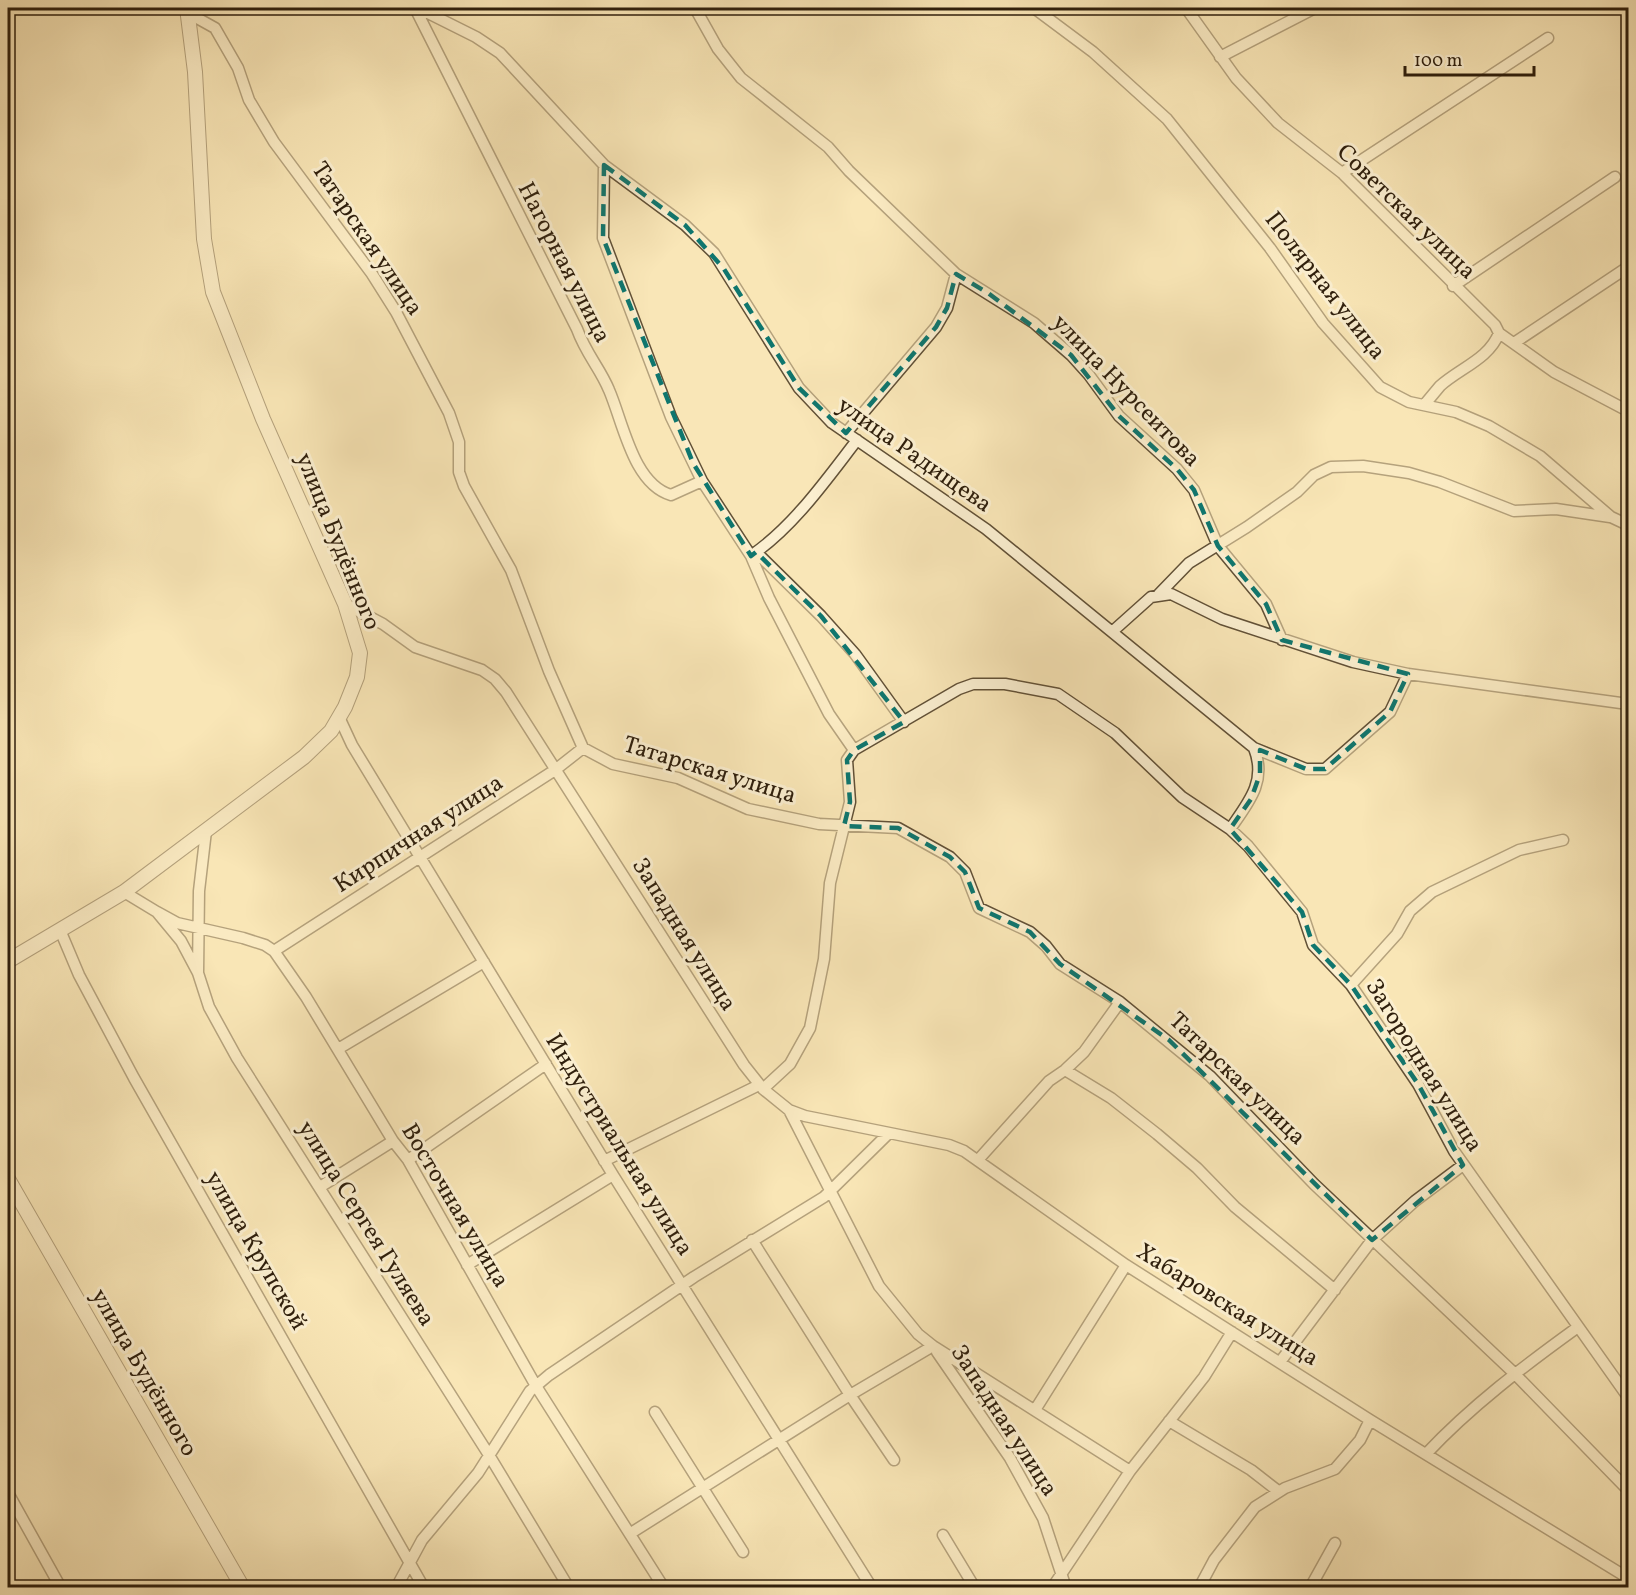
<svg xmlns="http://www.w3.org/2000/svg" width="1636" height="1595" font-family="Vollkorn,serif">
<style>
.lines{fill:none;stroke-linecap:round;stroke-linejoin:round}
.minor-casing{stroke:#625137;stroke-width:13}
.tertiary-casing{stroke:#625137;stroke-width:16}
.minor{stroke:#fbefd0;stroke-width:10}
.tertiary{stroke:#fbefd0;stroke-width:14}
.marked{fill:none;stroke:#0f766e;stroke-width:4.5;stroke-dasharray:12 8;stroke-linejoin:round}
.labels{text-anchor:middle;stroke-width:6;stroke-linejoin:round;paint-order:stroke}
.street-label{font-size:24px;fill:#2f1f0c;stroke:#fbefd0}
</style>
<rect width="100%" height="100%" fill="#f9e6b7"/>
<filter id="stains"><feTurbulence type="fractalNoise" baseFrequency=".00333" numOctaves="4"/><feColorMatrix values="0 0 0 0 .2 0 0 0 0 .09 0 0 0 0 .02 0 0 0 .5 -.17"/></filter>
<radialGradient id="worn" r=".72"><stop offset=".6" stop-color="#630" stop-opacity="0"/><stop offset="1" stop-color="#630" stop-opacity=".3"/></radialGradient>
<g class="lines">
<defs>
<path id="minor" d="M 415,8 L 577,329 C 586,354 600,368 609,390 C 623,422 633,484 671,495 L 702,481
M 418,8 L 476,37 L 500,53 L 604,165 L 685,225 L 714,253 L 799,388 L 832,423 L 986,529 L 1254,748 C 1267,781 1249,802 1230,829
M 695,8 L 718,49 L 741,78 L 828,147 L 849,171 L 956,274 L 1034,323 L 1071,355 L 1089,375 L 1119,416 L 1177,469 L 1194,490 L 1218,546 L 1266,604 L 1282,640
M 1034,8 L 1093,52 L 1167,119 L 1270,248 L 1323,323 L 1380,387 L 1409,402 L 1456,412 L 1489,426 L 1540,456 L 1611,517 L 1628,525
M 1186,8 L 1236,78 L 1278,123 L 1342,173 L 1495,325 L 1499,333 L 1554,372 L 1628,411
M 188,13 L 215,28 L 238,68 L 249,100 L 274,142 L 372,274 L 396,312 L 449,413 L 459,442 L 459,472 L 464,486 L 511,570 L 549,671 L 583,748 L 613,764 L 678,778 L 748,809 L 819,824 L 898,828 L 950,857 L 965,872 L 979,908 L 1030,932 L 1046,946 L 1060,964 L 1120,1002 L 1210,1076 L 1314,1184 L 1514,1373 L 1628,1490
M 1220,57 L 1315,8
M 604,165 L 603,238 L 671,417 L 702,481 L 751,556 L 769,598 L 829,714 L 854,750
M 1342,173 L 1548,38
M 1453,286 L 1615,177
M 1514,343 L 1628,267
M 1425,404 C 1430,398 1435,392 1440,386 C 1460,368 1489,359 1499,333
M 846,433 L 936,327 L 947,308 L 956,274
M 756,552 L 821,616 L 855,654 L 904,722
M 752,555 C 794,526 826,480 857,440
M 1159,594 L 1189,563 L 1247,527 L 1297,492 L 1314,475 L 1331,467 L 1363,466 L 1409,473 L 1440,482 L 1514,511 L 1556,509 L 1610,517
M 345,604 L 383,624 L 415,647 L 482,670 L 495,679 L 506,692 L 744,1065 L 763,1089 L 789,1110 L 879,1286 L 918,1334 L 933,1346 L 1130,1471
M 1113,631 L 1151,597 L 1171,594 L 1222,619 L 1353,662 L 1408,674 L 1628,704
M 339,717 L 352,745 L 613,1175 L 872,1588
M 1254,748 L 1306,769 L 1325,769 L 1390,712 L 1408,674
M 124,892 L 157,912 L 181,941 L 198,973 L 209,1007 L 237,1058 L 489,1455 L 569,1588
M 157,912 L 177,923 L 243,938 L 265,945 L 274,951 L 306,997 L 393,1141 L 408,1160 L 536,1386 L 664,1588
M 60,930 L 79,975 L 134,1078 L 424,1588
M 274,951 L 555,770 L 583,748
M 198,973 L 199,891 L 206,831
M 1351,985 L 1397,934 L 1410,911 L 1432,892 L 1519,850 L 1563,840
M 338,1049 L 484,962
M 1065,1070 L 1111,1098 L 1157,1134 L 1197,1168 L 1235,1207 L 1335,1290
M 763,1089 L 790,1064 L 810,1028 L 824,959 L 830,883 L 850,802 L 847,760 L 854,750 L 959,689 L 973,684 L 1005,684 L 1058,694 L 1115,733 L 1182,797 L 1230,829 L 1248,846 L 1302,912 L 1313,945 L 1351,985 L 1418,1084 L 1454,1151 L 1628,1397
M 789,1110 L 805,1116 L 949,1145 L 964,1151 L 1126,1265 L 1370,1420 L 1628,1578
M 408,1160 L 546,1064
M 978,1160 L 1049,1081 L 1065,1070 L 1084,1052 L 1120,1002
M 604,1161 L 759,1085
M 320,1187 L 393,1141
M 752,1240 L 850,1395 L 894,1460
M 467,1265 L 613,1175
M 937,1352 L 1010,1458 L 1043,1518 L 1066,1588
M 1280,1362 L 1372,1240 L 1415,1201 L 1463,1165
M 1035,1410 L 1126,1265
M 655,1412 L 743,1552
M 1169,1421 L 1251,1470 L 1278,1491
M 1426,1454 C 1471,1406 1524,1366 1578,1327
M 8,1493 L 61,1588
M 631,1533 L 850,1395 L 933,1346
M 943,1535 L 975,1588
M 396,1588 L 422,1540 L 478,1473 L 530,1391 L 549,1375 L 694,1277 L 824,1197 L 888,1134
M 1052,1588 L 1130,1471 L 1204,1377 L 1232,1332
M 1199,1588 L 1214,1560 L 1255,1507 L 1285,1488 L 1335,1469 L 1360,1440 L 1370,1420
M 1310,1588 L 1335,1543"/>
<path id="tertiary" d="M 8,961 L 124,892 L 304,757 L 331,731 L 345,707 L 357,677 L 360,653 L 345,604 L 263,419 L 213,292 L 204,239 L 195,72 L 187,8
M 8,1179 L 243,1588"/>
</defs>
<!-- minor casing -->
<use href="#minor" class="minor-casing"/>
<!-- tertiary casing -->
<use href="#tertiary" class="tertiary-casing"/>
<!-- minor -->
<use href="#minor" class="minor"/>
<!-- tertiary -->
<use href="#tertiary" class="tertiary"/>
</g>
<!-- marked area -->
<path d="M0 0H1636V1595H0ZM 604,165 L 685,225 L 724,269 L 799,388 L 846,433 L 936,327 L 947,308 L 956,274 L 988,293 L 1071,355 L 1119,416 L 1177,469 L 1194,490 L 1218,546 L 1266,604 L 1282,640 L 1408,674 L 1390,712 L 1325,769 L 1306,769 L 1260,750 L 1260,774 L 1251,799 L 1230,829 L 1302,912 L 1313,945 L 1351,985 L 1418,1084 L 1463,1165 L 1372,1240 L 1169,1040 L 1060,964 L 1030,932 L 979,908 L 965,872 L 950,857 L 898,828 L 844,826 L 850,802 L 847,760 L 854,750 L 904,722 L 821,616 L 756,552 L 751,556 L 693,463 L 603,238 Z" fill="#f9e6b7" fill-opacity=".55" fill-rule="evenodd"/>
<path class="marked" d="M 604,165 L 685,225 L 724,269 L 799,388 L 846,433 L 936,327 L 947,308 L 956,274 L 988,293 L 1071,355 L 1119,416 L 1177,469 L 1194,490 L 1218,546 L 1266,604 L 1282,640 L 1408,674 L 1390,712 L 1325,769 L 1306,769 L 1260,750 L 1260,774 L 1251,799 L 1230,829 L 1302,912 L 1313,945 L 1351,985 L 1418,1084 L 1463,1165 L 1372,1240 L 1169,1040 L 1060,964 L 1030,932 L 979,908 L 965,872 L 950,857 L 898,828 L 844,826 L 850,802 L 847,760 L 854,750 L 904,722 L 821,616 L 756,552 L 751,556 L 693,463 L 603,238 Z"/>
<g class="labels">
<!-- street labels -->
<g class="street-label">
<text transform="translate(1407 211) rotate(44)" y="8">Советская улица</text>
<text transform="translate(368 238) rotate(56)" y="8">Татарская улица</text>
<text transform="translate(565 262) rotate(63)" y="8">Нагорная улица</text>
<text transform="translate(1326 285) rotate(52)" y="8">Полярная улица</text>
<text transform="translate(1127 390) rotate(46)" y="8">улица Нурсеитова</text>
<text transform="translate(915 454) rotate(35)" y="8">улица Радищева</text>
<text transform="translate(339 541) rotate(68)" y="8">улица Будённого</text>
<text transform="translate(710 769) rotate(17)" y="8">Татарская улица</text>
<text transform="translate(418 833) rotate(-33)" y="8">Кирпичная улица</text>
<text transform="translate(685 934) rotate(58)" y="8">Западная улица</text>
<text transform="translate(1425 1065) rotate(58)" y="8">Загородная улица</text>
<text transform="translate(1238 1078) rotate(44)" y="8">Татарская улица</text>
<text transform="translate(620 1144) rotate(58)" y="8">Индустриальная улица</text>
<text transform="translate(456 1205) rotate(59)" y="8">Восточная улица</text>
<text transform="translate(367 1223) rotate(58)" y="8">улица Сергея Гуляева</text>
<text transform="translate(257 1250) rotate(60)" y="8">улица Крупской</text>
<text transform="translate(1228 1304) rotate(32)" y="8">Хабаровская улица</text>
<text transform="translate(145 1372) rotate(60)" y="8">улица Будённого</text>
<text transform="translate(1005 1420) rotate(57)" y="8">Западная улица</text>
</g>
</g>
<!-- margin -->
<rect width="1636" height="1595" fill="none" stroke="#f9e6b7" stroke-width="30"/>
<rect x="9" y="9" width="1618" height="1577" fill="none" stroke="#2f1f0c" stroke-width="3"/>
<rect x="15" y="15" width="1606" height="1565" fill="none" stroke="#2f1f0c" stroke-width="1.5"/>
<!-- scale -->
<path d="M1405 66v9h129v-9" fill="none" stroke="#2f1f0c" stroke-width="3"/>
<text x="1414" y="66" font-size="18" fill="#2f1f0c" stroke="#fbefd0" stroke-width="4.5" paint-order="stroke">100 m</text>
<rect width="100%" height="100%" filter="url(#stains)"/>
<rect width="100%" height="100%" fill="url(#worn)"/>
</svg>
